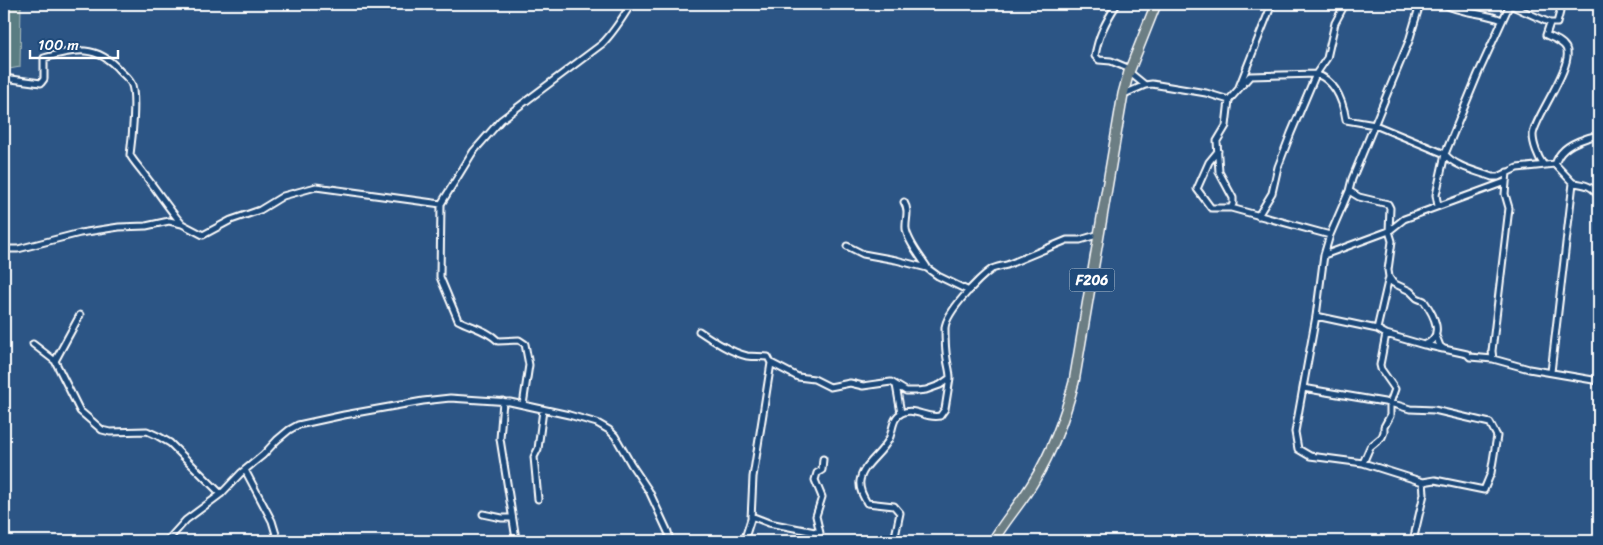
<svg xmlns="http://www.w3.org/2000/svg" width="1603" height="545" font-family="Sriracha,sans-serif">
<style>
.green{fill:#5a7d82;stroke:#acbec0}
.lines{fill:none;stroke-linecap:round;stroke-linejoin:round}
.street-casing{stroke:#fff;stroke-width:9}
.primary-casing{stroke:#fff;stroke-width:12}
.street{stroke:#1f4a7a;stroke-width:5}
.primary{stroke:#6c7e84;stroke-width:9}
.labels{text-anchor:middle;stroke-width:4;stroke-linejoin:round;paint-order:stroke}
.shield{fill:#1f4a7a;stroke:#bcc9d7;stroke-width:1}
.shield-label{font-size:14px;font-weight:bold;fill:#fff}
</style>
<rect width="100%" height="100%" fill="#2c5585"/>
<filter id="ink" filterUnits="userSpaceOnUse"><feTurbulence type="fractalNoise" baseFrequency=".02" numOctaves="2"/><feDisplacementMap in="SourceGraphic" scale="10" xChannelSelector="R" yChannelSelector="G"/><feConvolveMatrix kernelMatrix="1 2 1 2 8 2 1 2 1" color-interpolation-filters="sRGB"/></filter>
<g filter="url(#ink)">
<!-- green -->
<path class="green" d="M 4,4 L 21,4 L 20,67 L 4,70 Z"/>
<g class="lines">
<defs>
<path id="street" d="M 1117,4 C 1106,21 1098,36 1095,56 L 1099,60 L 1111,61 L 1130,69
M 1444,4 C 1462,14 1483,12 1502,20
M 1510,5 L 1550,23 L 1557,23 L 1562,4
M 1129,72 L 1145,85
M 4,78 L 41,83 L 44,79 L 44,58 C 75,49 97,44 120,71 C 124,75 128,78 131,83 C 137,94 132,140 130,155 C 134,162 139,167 144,174 C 157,190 168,208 182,224
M 1239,87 L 1272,4
M 1124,94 L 1145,85 L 1152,84 L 1206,93 L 1229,100
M 1218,151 L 1209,162 L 1197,189 L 1211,208 L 1231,208 L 1330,235
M 1543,164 C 1538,157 1533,144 1533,135 C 1534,118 1575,65 1566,48 C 1562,41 1553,38 1546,35 L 1550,23
M 1555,164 C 1557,160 1558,156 1561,153 C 1569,143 1588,137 1599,135
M 1349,191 L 1330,235 L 1324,255 L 1316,316 L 1295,432 L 1298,449 L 1310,456 L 1363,463 L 1423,482 L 1424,494 L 1413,541
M 904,202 C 910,212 905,219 906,229 C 908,242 920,256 927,267
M 1438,206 L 1436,195 L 1445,154 L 1478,74 L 1510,4
M 1231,208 L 1233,204 L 1233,198 L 1219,172 L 1217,141 L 1226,126 L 1229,100 L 1250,76 L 1316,74 C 1336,81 1343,101 1346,120 L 1375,125 L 1445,154 C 1453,166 1479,172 1492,177 L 1498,177 L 1517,168 L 1555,164 L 1573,183 C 1584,184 1594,186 1599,197
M 1258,216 L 1272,193 L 1278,167 L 1291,133 L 1316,74 L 1327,58 L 1335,23 L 1345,4
M 847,246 L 863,254 L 896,260 L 927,268 L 938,276 L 969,291
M 4,249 L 18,249 L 80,233 L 119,227 L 146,226 L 169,221 L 182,224 L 203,235 L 231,220 L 260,210 L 283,196 L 316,187 L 441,204
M 1324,255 L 1389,231 L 1404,219 L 1505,182
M 1316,316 L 1377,329 L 1386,334
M 1377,329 L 1389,277
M 699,331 C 714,341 730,352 747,356 C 754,357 761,356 768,357 L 771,363 L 753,477 L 751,519 L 744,541
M 1436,336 L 1440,346 L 1444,349 L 1467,354 L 1470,357 L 1493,359 L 1529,369 L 1599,381
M 33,344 L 55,361 L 80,411 L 102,430 L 110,432 L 147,431 L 158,436 L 170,443 L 221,494
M 1425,345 L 1443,349
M 1493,359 L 1492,351 L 1509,208 L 1505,194 L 1507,172
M 55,361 L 80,315
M 771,363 L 798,377 L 814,379 L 830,387 L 850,383 L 863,386 L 891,382 L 906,391 L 917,391 L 926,390 L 940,385 L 950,378 C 950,371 948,366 947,359 C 945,349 945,338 945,328 C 946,312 979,278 992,269 C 997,267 1002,266 1007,265 L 1067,240 L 1080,240 L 1100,234
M 1551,372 L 1573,183
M 896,385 L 901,413
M 1303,388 L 1390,403 L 1410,409 L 1434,410 L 1490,423 L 1497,436 L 1491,473 L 1484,490 L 1435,480 L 1423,482
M 503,401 L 500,439 L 516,539 L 515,541
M 523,405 L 529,365 L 525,344 L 519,340 L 498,341 C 487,330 471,327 458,320 L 440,277 L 441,204 L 473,152 L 501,120 L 602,44 C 614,32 622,19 631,4
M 1363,463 L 1370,447 L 1382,437 L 1384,432 L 1384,427 L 1390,416 L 1390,403 L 1395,389 L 1381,369 L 1380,365 L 1386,334 L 1424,345 C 1446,337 1434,315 1424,301 L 1417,298 L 1410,291 L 1393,283 L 1389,277 L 1388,270 L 1392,241 L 1389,231 L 1390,208 L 1388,204 L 1359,197 L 1349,191 L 1352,179 L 1409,41 L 1420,4
M 245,470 L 272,521 L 278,541
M 538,499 L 534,457 L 538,449 L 543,410
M 483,514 L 502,518 L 511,518
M 751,516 L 769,523 L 820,533 L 813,541
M 820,533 L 816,516 L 822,497 L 815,480 L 817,473 L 822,470 L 823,459
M 167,541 L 186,520 L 221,494 L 241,473 L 263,455 L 277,440 L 289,430 L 298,425 L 344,415 L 423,401 L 450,398 L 510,402 L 569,415 L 597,423 L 609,430 L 615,436 L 631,464 L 649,491 L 668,532 L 670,541
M 894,541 L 900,513 L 894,506 L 867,503 C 863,496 859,489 860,481 C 862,465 882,454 889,439 C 893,431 892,417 902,413 C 915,407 925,419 940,416 L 945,409 L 950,378"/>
<path id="primary" d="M 993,541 C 1005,520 1022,502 1034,481 C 1053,450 1065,417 1074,382 L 1123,94 L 1129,72 L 1156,4"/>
</defs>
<!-- street casing -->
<use href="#street" class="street-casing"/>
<!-- primary casing -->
<use href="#primary" class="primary-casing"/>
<!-- street -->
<use href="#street" class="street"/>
<!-- primary -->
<use href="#primary" class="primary"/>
</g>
</g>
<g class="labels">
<!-- shield labels -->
<rect class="shield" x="1069.5" y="268.5" width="45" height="23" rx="4"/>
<g class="shield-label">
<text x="1092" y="285">F206</text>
</g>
</g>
<!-- margin -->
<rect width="1603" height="545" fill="none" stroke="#1f4a7a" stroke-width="20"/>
<rect x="10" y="10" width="1583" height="525" fill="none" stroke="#fff" stroke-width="2" filter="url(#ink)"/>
<!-- scale -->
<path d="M30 50v8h88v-8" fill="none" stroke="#ffffff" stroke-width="2.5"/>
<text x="38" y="50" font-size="15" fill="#ffffff" stroke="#1f4a7a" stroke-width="4" paint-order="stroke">100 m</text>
</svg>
